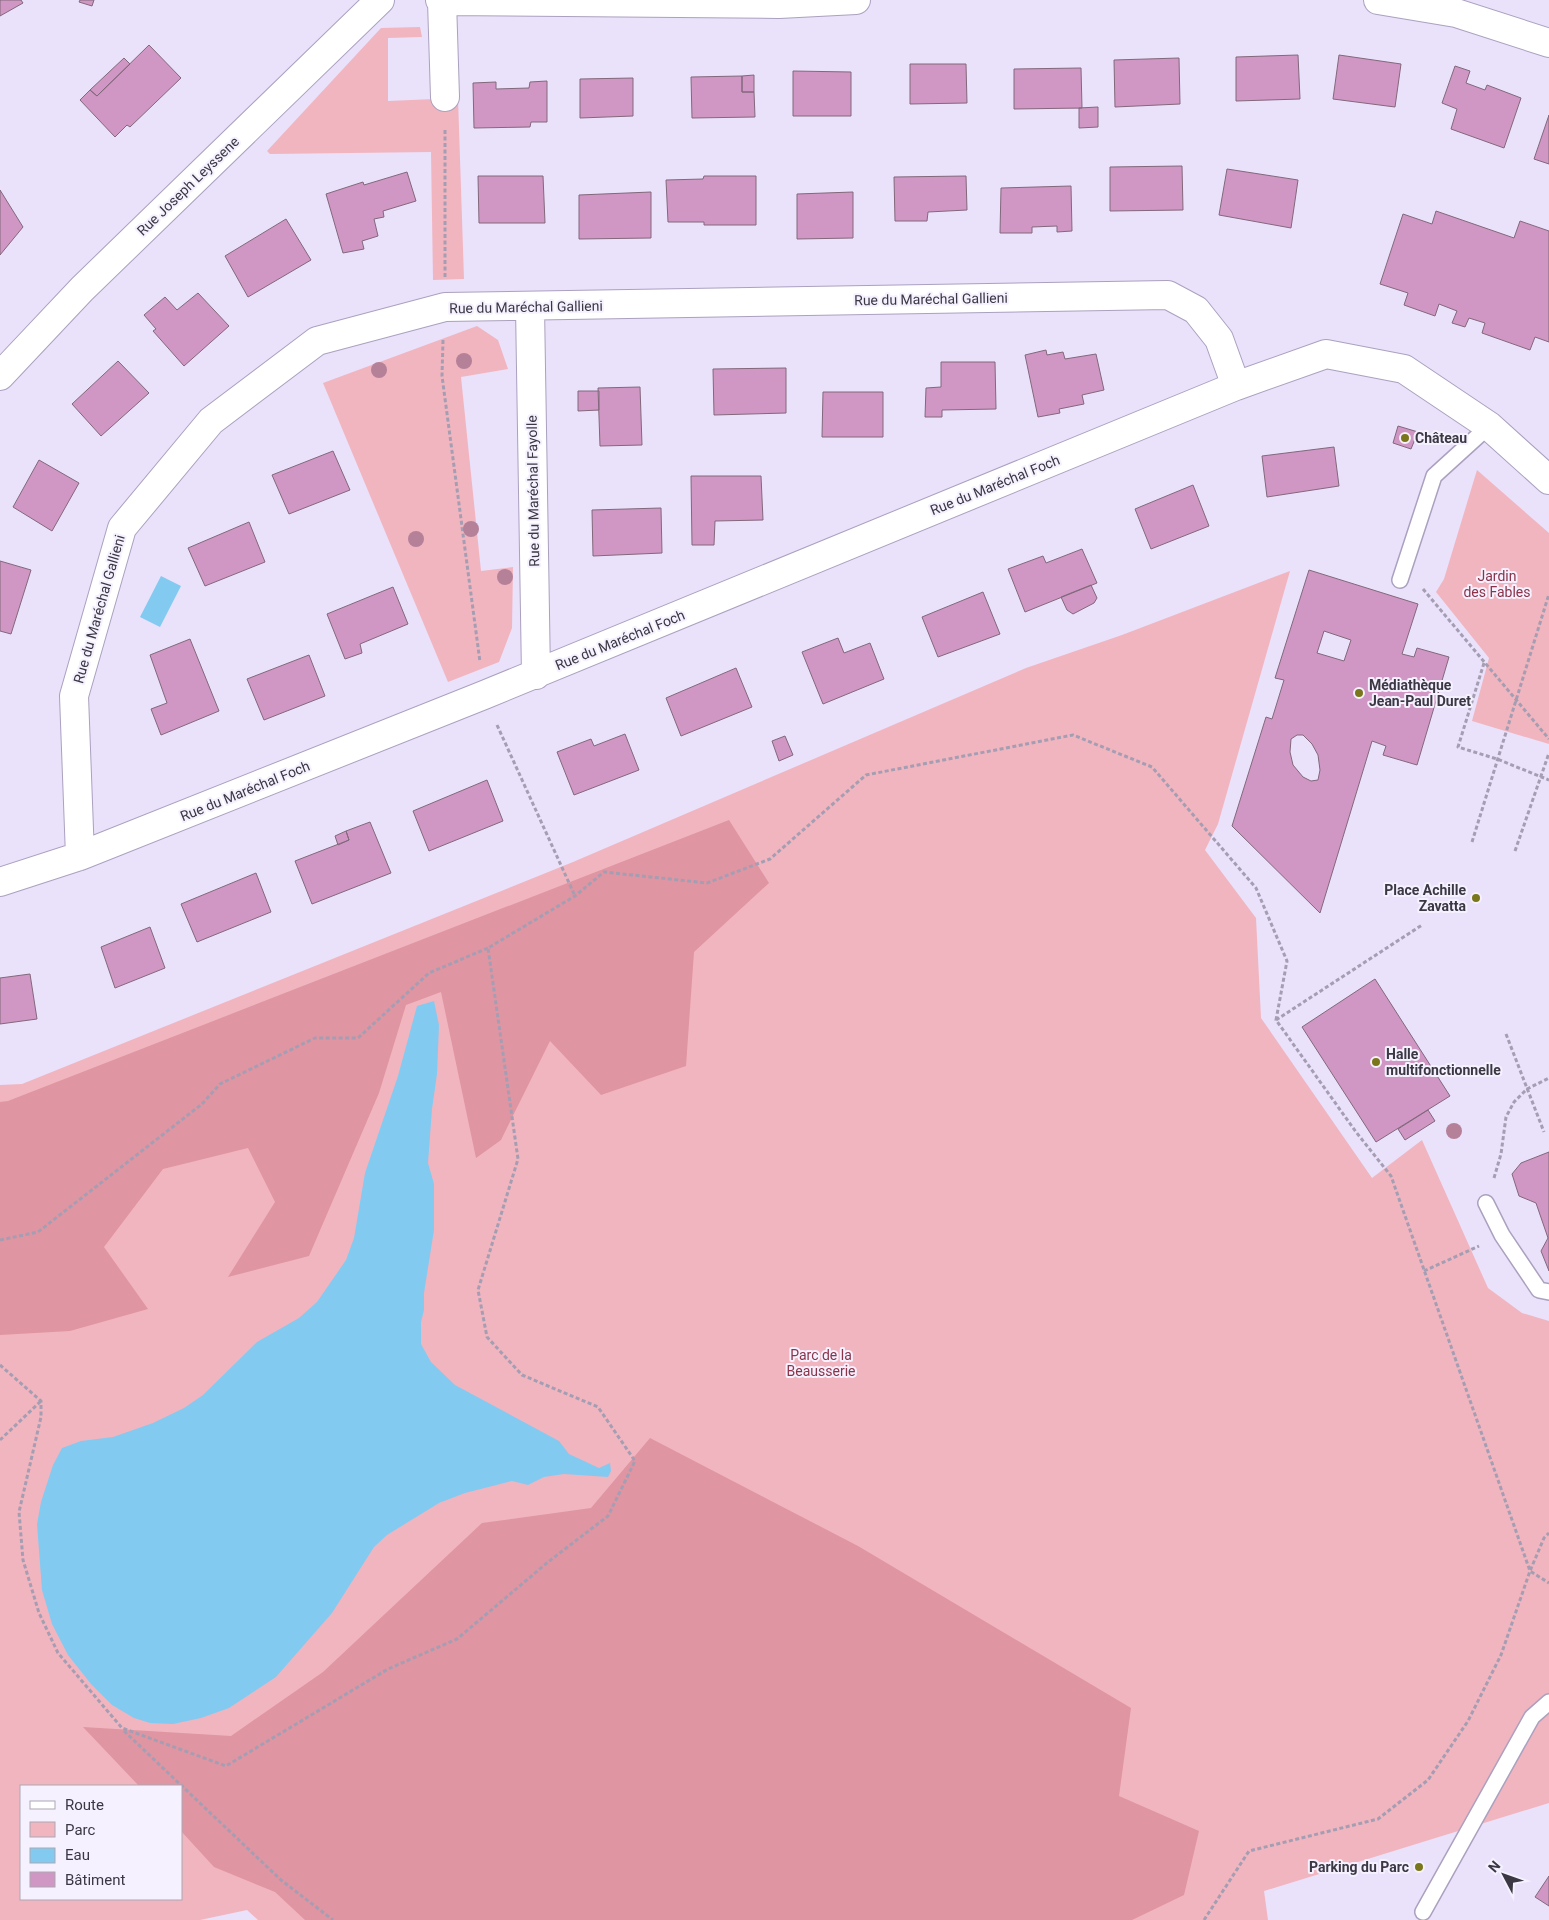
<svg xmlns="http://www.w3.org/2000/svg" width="1549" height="1920" font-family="Roboto,sans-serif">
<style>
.green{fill:#f1b5bf;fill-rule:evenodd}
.forest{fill:#df95a2}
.water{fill:#83caf1}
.building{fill:#d097c4;stroke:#82687c;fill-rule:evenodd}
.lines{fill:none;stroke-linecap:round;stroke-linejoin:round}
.lane-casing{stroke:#aba1bf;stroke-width:18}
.street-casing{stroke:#aba1bf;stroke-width:30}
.secondary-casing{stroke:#aba1bf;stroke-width:30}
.path{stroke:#a59eb3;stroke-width:3;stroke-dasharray:4 2.5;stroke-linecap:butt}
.lane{stroke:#fff;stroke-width:15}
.street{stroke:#fff;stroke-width:28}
.secondary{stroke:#fff;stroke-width:28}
.tree{fill:#b58199}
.poi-dot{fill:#79761c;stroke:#f5f1fe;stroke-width:2}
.labels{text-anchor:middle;stroke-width:4;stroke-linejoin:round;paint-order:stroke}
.street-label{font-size:14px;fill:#3b3743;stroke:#f5f1fe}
.poi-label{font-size:14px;font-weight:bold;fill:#3b3743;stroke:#f5f1fe;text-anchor:start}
.park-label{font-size:14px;fill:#8a3349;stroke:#f5f1fe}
</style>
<rect width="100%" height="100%" fill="#eae1fb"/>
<!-- green -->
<path class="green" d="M 420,27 L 422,37 L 388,38 L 388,101 L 458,98 L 464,279 L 433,280 L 431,152 L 270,154 L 267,151 L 381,28 Z
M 477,326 L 498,340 L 508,369 L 461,377 L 481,571 L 513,567 L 512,628 L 499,662 L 448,682 L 323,383 Z
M 1477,470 L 1549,533 L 1549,744 L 1472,721 L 1489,658 L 1436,592 L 1444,579 Z
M 1290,571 L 1218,824 L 1205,850 L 1256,918 L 1261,1018 L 1372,1178 L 1422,1140 L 1488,1288 L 1522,1313 L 1549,1321 L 1549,1803 L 1264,1891 L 1268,1920 L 258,1920 L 247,1910 L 200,1920 L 0,1920 L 0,1085 L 22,1084 L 573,862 L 1026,668 L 1122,635 ZM 21,1786 L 181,1786 L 181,1899 L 21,1899 Z"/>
<!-- forest -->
<path class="forest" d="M 729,820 L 769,883 L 694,952 L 686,1066 L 601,1095 L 550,1041 L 501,1140 L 476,1158 L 441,992 L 406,1005 L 379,1093 L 309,1256 L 228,1277 L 275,1202 L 248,1148 L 163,1169 L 104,1247 L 148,1309 L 70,1331 L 0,1335 L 0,1102 L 8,1101 Z
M 650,1438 L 858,1546 L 1131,1708 L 1119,1796 L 1199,1831 L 1184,1895 L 1132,1920 L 305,1920 L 275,1892 L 214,1867 L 181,1831 L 181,1786 L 139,1786 L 83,1727 L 231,1736 L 323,1672 L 482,1523 L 591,1508 Z"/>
<!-- water -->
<path class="water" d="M 161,576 L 181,586 L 160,627 L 140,617 Z
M 434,1001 L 439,1025 L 437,1074 L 432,1109 L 428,1163 L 434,1184 L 434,1230 L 424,1293 L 424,1310 L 421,1322 L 421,1344 L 431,1362 L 455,1385 L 559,1441 L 569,1454 L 599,1468 L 610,1463 L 611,1471 L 608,1477 L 564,1474 L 544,1477 L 528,1485 L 512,1481 L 465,1493 L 439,1503 L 387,1535 L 374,1547 L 332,1613 L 276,1677 L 229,1708 L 201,1718 L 173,1724 L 150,1723 L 134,1718 L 112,1705 L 91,1684 L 68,1655 L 52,1624 L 42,1590 L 37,1524 L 41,1502 L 53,1465 L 62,1448 L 81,1441 L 113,1437 L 153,1423 L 184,1408 L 203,1395 L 257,1342 L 299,1318 L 317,1302 L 346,1260 L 354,1238 L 365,1173 L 398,1076 L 417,1006 Z"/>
<!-- building -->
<path class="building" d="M 0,0 L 21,0 L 23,3 L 0,16 Z
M 80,0 L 94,0 L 92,6 L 79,2 Z
M 149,45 L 181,78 L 130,127 L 127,125 L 115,137 L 80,100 L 90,90 L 97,96 Z
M 1298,55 L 1300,99 L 1236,101 L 1236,57 Z
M 1339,55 L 1401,64 L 1395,107 L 1333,99 Z
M 124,58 L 130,64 L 97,96 L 90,90 Z
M 1179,58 L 1180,104 L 1115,107 L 1114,60 Z
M 910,64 L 966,64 L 967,103 L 910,104 Z
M 1455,66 L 1470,71 L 1466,83 L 1485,90 L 1487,85 L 1521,98 L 1504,148 L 1451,129 L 1457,109 L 1442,103 Z
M 1081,68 L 1082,108 L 1014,109 L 1014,69 Z
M 793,71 L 851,72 L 851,116 L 793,116 Z
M 754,75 L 754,92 L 742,92 L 742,76 Z
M 742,76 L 742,92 L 754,92 L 755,117 L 692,118 L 691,77 Z
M 633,78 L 633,116 L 580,118 L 580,79 Z
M 547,81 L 547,122 L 531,122 L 530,127 L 474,128 L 473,83 L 496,82 L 496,89 L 529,88 L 530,82 Z
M 1098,107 L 1098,127 L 1079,128 L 1079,108 Z
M 1549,115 L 1549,164 L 1534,159 Z
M 1182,166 L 1183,210 L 1110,211 L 1110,167 Z
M 1227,169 L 1298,180 L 1291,228 L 1219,215 Z
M 407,172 L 416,201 L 383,211 L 384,217 L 374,219 L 378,236 L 362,241 L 364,249 L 343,253 L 326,194 L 363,182 L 364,185 Z
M 478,176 L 543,176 L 545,223 L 479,223 Z
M 704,176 L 756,176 L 756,225 L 704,225 L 704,222 L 668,222 L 666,180 L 703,179 Z
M 966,176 L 967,210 L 928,212 L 927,221 L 895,221 L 894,177 Z
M 1071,186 L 1072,231 L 1057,232 L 1057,226 L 1032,227 L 1032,233 L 1000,233 L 1001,188 Z
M 0,190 L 23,227 L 0,255 Z
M 651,192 L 651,238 L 579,239 L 579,195 Z
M 853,192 L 853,238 L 797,239 L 797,194 Z
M 1436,211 L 1514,238 L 1520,221 L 1549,231 L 1549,342 L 1535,337 L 1530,350 L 1482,333 L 1485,323 L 1469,318 L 1465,327 L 1452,323 L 1457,311 L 1439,304 L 1435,316 L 1404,305 L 1408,293 L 1380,284 L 1403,214 L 1432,224 Z
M 286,219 L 311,260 L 248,297 L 225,256 Z
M 198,293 L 229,326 L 184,366 L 153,331 L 156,329 L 144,315 L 165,297 L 177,310 Z
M 1046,350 L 1047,355 L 1063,352 L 1065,359 L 1096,354 L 1104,390 L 1082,395 L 1084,404 L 1059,409 L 1060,413 L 1038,417 L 1025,355 Z
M 118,361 L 149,393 L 101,436 L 72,404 Z
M 941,362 L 995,362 L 996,409 L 942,410 L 942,417 L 925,417 L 926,388 L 941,387 Z
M 786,368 L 786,413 L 714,415 L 713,369 Z
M 640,387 L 642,445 L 600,446 L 598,388 Z
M 578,391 L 599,391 L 599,410 L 578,411 Z
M 823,392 L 883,392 L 883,437 L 822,437 Z
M 1398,426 L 1418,432 L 1411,449 L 1393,443 Z
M 1334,447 L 1339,486 L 1267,497 L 1262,456 Z
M 333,451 L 350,490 L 289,514 L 272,475 Z
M 39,460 L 79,483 L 52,531 L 13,507 Z
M 691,476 L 761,476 L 763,520 L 715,521 L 714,545 L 692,545 Z
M 1193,485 L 1209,526 L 1151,549 L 1135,509 Z
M 661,508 L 662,553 L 593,556 L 592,510 Z
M 249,522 L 265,562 L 205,586 L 188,548 Z
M 1082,549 L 1097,583 L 1025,612 L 1008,569 L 1043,556 L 1046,563 Z
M 0,561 L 31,570 L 11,634 L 0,631 Z
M 1309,570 L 1418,604 L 1402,654 L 1414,657 L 1417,648 L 1449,657 L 1417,765 L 1383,755 L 1386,746 L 1372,741 L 1320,913 L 1232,826 L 1266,717 L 1272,719 L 1284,680 L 1275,678 ZM 1324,631 L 1351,640 L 1344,661 L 1317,653 ZM 1297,735 L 1303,735 L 1312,744 L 1318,755 L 1320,770 L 1318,780 L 1311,781 L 1303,777 L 1293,765 L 1290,752 L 1291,739 Z
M 1091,585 L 1097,598 L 1094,603 L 1073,614 L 1067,610 L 1061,597 Z
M 393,587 L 408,624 L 360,644 L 362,653 L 345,659 L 327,614 Z
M 983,592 L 1000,634 L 938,657 L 922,617 Z
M 838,638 L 844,653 L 870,643 L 884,679 L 823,704 L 802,652 Z
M 190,639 L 219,711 L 161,735 L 151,709 L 167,703 L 150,655 Z
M 309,655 L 325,696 L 264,720 L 247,679 Z
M 736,668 L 752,707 L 681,736 L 666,698 Z
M 625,734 L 639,770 L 574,795 L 557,752 L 591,739 L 594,746 Z
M 785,736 L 793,755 L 779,761 L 772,741 Z
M 487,780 L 503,821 L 429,851 L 413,811 Z
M 370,822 L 391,873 L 312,904 L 295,861 L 349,840 L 346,831 Z
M 346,831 L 349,840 L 338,845 L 335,836 Z
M 256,873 L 271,912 L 197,942 L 181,904 Z
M 150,927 L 165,968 L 115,988 L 101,947 Z
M 30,974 L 37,1019 L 0,1024 L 0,978 Z
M 1375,979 L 1450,1096 L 1376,1142 L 1302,1027 Z
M 1428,1110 L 1435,1121 L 1405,1140 L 1398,1129 Z
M 1549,1152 L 1549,1271 L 1541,1251 L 1548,1238 L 1536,1203 L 1519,1196 L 1512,1174 L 1521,1163 Z
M 1549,1876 L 1549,1906 L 1535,1897 Z"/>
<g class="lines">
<defs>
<path id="lane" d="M 1400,580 L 1434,476 L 1489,426
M 1486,1203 L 1502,1235 L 1539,1290 L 1549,1292
M 1423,1912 L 1532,1717 L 1549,1702"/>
<path id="street" d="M 440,0 L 442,1 L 445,97
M 1378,0 L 1456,13 L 1549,43
M 442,1 L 779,4 L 856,0
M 530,307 L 536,675
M 80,856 L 74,696 L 122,528 L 211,421 L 317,341 L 445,307 L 1168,295 L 1196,310 L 1219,339 L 1236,386
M 0,882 L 80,856 L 484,695 L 1236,386 L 1326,354 L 1404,369 L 1489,426 L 1549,480"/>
<path id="secondary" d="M 0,376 L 82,289 L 380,0"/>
</defs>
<!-- lane casing -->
<use href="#lane" class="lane-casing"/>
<!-- street casing -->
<use href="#street" class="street-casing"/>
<!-- secondary casing -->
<use href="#secondary" class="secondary-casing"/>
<!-- path -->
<path class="path" d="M 445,277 L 445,128
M 443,340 L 442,376 L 480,662
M 1423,589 L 1549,739
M 1484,663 L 1458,747 L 1497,759 L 1549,780
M 497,725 L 575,896
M 1472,842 L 1549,594
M 1515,851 L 1549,753
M 1276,1020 L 1422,925
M 1506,1034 L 1544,1132
M 1494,1178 L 1501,1154 L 1506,1117 L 1514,1102 L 1527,1089 L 1549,1078
M 0,1240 L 38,1232 L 202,1104 L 220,1084 L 315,1038 L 358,1038 L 429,973 L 488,948
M 1424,1271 L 1479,1246
M 0,1365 L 41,1401 L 41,1417 L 19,1512 L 23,1560 L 39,1613 L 58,1653 L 122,1728 L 226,1766 L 388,1669 L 457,1639 L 548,1562 L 608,1516 L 635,1461 L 598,1407 L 522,1375 L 487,1337 L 478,1290 L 518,1159 L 488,948 L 575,896 L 604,872 L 707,883 L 770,859 L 866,775 L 1073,735 L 1152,767 L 1256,888 L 1287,961 L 1276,1020 L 1356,1132 L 1391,1176 L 1530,1571 L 1549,1583
M 0,1440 L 41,1401
M 124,1731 L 281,1880 L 333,1920
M 1204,1920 L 1249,1851 L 1378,1819 L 1428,1780 L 1468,1721 L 1501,1655 L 1530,1571 L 1544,1538 L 1549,1533"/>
<!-- lane -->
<use href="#lane" class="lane"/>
<!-- street -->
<use href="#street" class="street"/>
<!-- secondary -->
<use href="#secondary" class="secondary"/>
</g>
<!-- trees -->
<g class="tree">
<circle cx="464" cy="361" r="8"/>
<circle cx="379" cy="370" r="8"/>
<circle cx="471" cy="529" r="8"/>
<circle cx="416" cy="539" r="8"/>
<circle cx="505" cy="577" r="8"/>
<circle cx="1454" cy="1131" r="8"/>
</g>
<!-- markers -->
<g class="poi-dot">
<circle cx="1405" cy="438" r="5"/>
<circle cx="1359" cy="693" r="5"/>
<circle cx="1476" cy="898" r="5"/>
<circle cx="1376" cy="1062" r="5"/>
<circle cx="1419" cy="1867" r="5"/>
</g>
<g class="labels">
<!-- street labels -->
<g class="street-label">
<text transform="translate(188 186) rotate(-44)" y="5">Rue Joseph Leyssene</text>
<text transform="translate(931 299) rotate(-1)" y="5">Rue du Maréchal Gallieni</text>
<text transform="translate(526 307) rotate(-1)" y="5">Rue du Maréchal Gallieni</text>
<text transform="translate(995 485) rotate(-22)" y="5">Rue du Maréchal Foch</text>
<text transform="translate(533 491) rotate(-91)" y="5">Rue du Maréchal Fayolle</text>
<text transform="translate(99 609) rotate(-74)" y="5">Rue du Maréchal Gallieni</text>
<text transform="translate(620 640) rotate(-22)" y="5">Rue du Maréchal Foch</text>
<text transform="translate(245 791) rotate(-22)" y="5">Rue du Maréchal Foch</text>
</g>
<!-- poi labels -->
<g class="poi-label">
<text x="1415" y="443">Château</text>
<text x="1369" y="690">Médiathèque<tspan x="1369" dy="16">Jean-Paul Duret</tspan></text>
<text x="1466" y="895" text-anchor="end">Place Achille<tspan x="1466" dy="16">Zavatta</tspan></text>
<text x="1386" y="1059">Halle<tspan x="1386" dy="16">multifonctionnelle</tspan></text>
<text x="1409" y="1872" text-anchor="end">Parking du Parc</text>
</g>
<!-- park labels -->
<g class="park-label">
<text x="1497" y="581">Jardin<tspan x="1497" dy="16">des Fables</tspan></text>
<text x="821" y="1360">Parc de la<tspan x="821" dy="16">Beausserie</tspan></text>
</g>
</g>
<!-- legend -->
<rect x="20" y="1785" width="162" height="115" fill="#f5f1fe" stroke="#aba7b3"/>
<rect x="30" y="1801" width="25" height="8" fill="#ffffff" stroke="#aba7b3"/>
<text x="65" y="1810" font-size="15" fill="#3b3743">Route</text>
<rect x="30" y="1822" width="25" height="15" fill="#f1b5bf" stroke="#aba7b3"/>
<text x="65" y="1835" font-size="15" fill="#3b3743">Parc</text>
<rect x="30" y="1848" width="25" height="15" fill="#83caf1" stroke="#aba7b3"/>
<text x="65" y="1860" font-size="15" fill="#3b3743">Eau</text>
<rect x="30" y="1872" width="25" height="15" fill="#d097c4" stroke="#aba7b3"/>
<text x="65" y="1885" font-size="15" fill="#3b3743">Bâtiment</text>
<!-- north arrow -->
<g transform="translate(1504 1875) rotate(311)" stroke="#f5f1fe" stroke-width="4" paint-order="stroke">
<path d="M0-4L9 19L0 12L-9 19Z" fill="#3b3743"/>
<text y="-8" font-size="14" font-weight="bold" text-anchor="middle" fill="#3b3743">N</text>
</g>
</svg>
